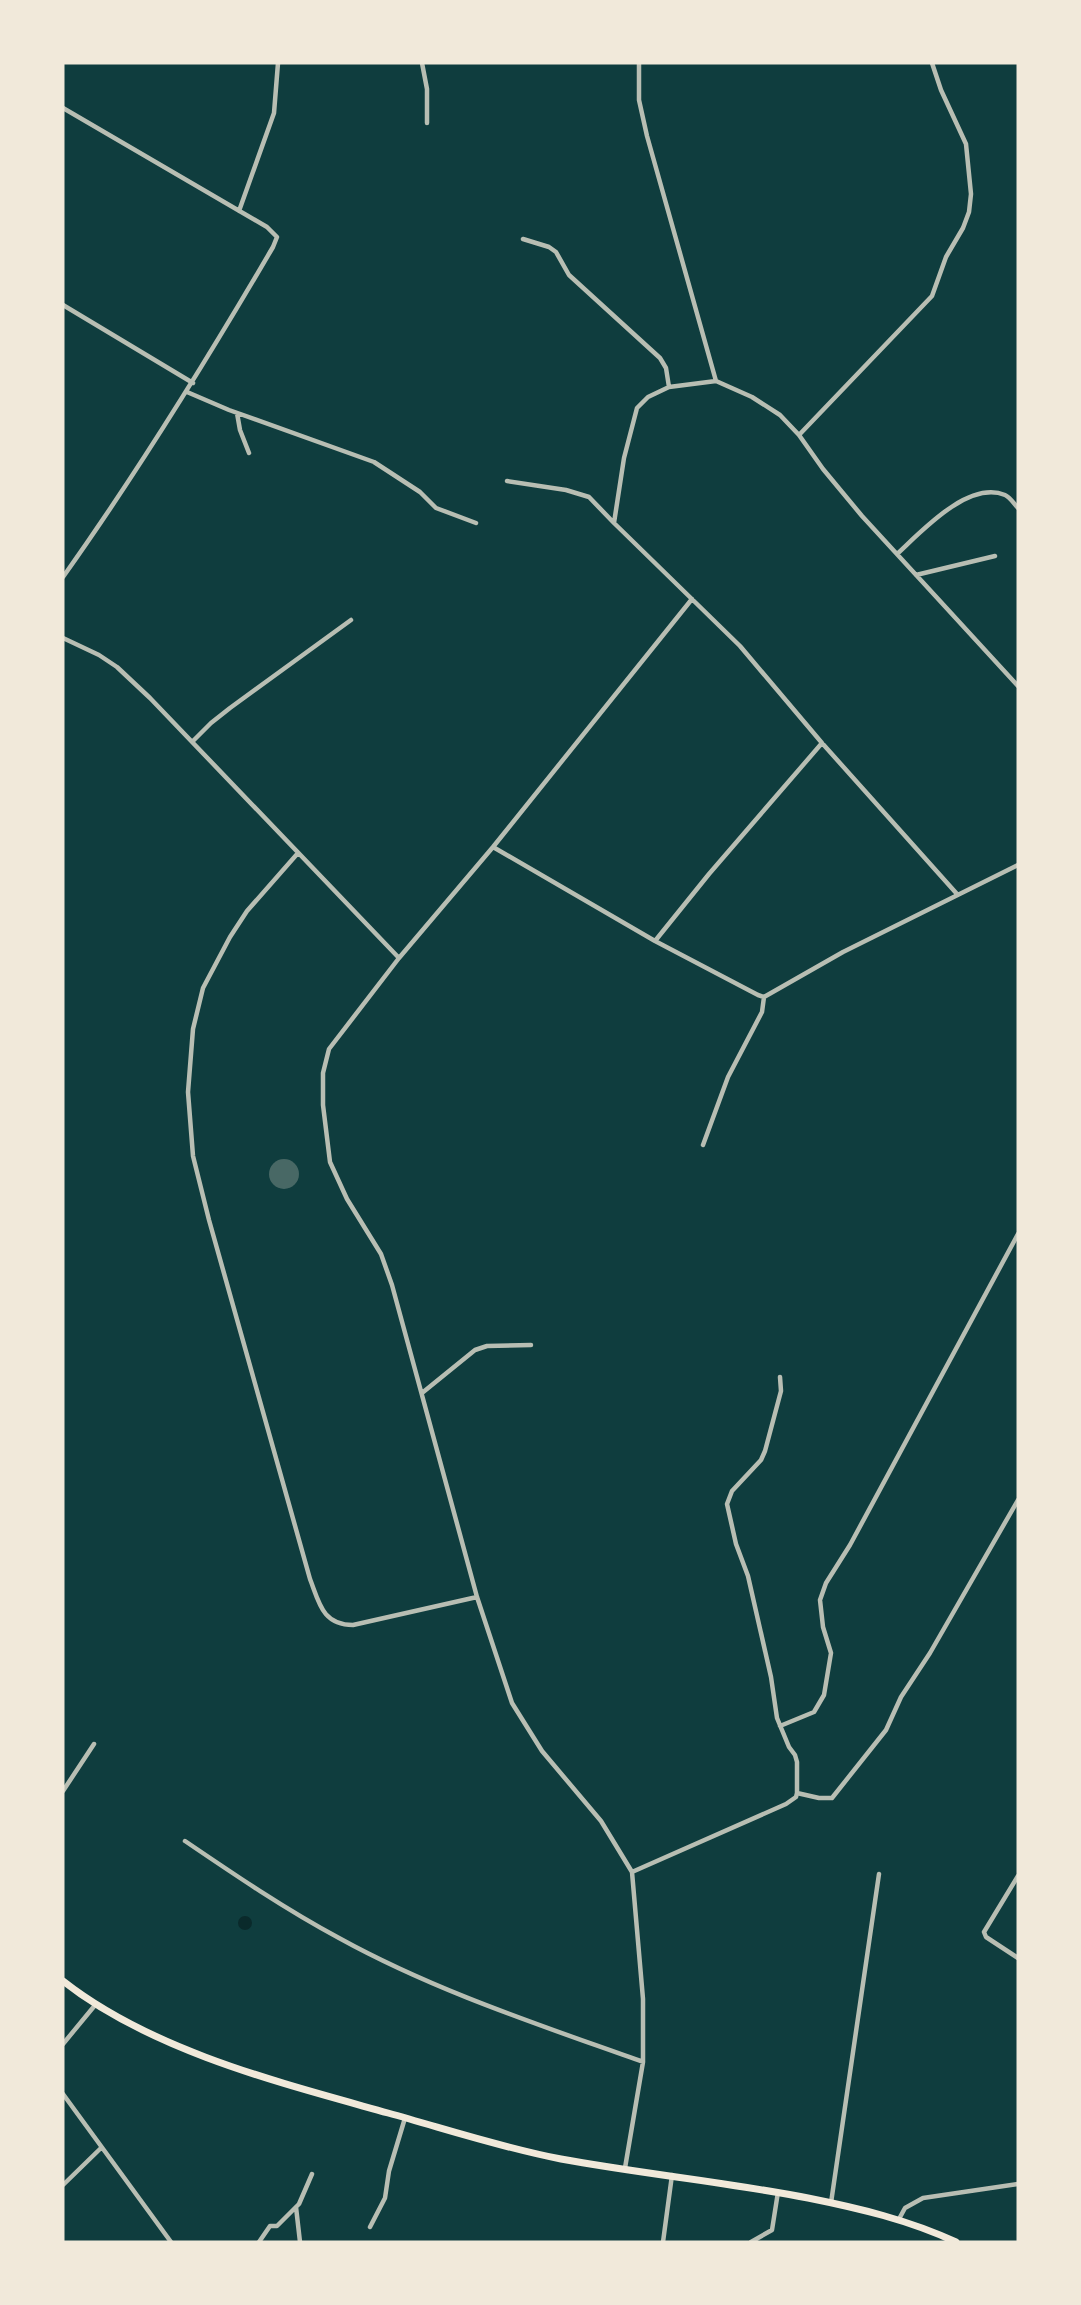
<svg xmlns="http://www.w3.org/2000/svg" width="1081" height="2305" font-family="'Noto Sans',sans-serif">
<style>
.water{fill:#0a2a2b}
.building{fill:#486865}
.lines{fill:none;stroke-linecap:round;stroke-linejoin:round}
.minor{stroke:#b8beb3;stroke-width:4.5}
.trunk{stroke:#f1e9da;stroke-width:7}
</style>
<rect width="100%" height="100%" fill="#0f3d3e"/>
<!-- water -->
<path class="water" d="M238 1923a7 7 0 1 1 14 0a7 7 0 1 1-14 0Z"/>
<!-- building -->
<path class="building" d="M269 1174a15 15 0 1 1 30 0a15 15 0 1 1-30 0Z"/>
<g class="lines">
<!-- minor -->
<path class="minor" d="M 422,63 L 427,89 L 427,123
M 639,63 L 639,100 L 647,136 L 716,381
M 63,108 L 267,227 L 277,237 L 273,247 C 207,360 139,470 63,577
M 239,211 L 274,113 L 278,63
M 523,239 L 549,247 L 556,252 L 569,275 L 660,358 L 666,368 L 669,387
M 63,305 L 193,383
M 187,392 L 229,410 L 374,462 L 420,492 L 436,508 L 476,523
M 237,413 L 240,430 L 249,453
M 799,435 L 932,296 L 946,257 L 963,228 L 969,212 L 971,194 L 966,144 L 941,90 L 932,63
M 507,481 L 566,490 L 589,497 L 614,523
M 897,554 C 921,532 968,480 1005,495 C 1010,497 1014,504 1018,508
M 916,575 L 995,556
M 63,638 L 99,655 L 117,667 L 150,698 L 399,958
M 192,742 L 211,723 L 230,708 L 351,620
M 493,847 L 655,941 L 758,995 L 764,997 L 843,952 L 1018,865
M 298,853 L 247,911 L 230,937 L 203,988 L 193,1029 L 188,1092 L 193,1156 L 209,1220 L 310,1579 C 319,1602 322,1625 353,1625 L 477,1597
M 957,894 L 822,743 L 740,646 L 614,523 L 624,458 L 637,408 L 648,397 L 669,387 L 716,381 L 752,397 L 780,415 L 799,435 L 823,469 L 862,516 L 1018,686
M 655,941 L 709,874 L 822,743
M 703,1145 L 728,1077 L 762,1012 L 764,997
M 422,1393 L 475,1350 L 487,1346 L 531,1345
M 780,1726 L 814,1712 L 824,1695 L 831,1653 L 823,1627 L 820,1600 L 826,1583 L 850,1545 L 1018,1234
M 63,1791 L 94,1744
M 797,1793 L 819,1798 L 832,1798 L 886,1730 L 901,1697 L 930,1653 L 1018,1500
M 185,1841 C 235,1875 285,1909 339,1938 C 435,1991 540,2025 643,2062
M 632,1872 L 786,1804 L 796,1797 L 797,1793 L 797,1762 L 795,1755 L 789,1747 L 777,1718 L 771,1677 L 748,1576 L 736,1544 L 727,1504 L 732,1491 L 761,1460 L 765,1451 L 781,1391 L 780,1377
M 1018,1876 L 984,1932 L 986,1937 L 1018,1958
M 63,2044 L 96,2004
M 63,2094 L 171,2242
M 625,2168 L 643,2062 L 643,1999 L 632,1872 L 601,1821 L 542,1751 L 512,1703 L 477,1597 L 392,1285 L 381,1254 L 347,1199 L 330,1162 L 323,1105 L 323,1073 L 329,1049 L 399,958 L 493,847 L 692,599
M 63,2185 L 101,2148
M 831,2203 L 879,1874
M 296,2207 L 300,2242
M 899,2219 L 905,2208 L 923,2198 L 1018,2184
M 370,2227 L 385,2198 L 389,2171 L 405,2118
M 259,2242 L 270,2226 L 277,2226 L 299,2204 L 312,2174
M 663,2242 L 672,2175
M 751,2242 L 772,2230 L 778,2192"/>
<!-- trunk -->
<path class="trunk" d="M 63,1981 C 152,2051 281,2083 388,2113 C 446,2129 503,2148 561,2159 C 643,2174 726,2182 808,2198 C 858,2208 909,2220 956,2242"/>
</g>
<!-- border -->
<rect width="1081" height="2305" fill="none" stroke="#f1e9da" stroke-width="129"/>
</svg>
